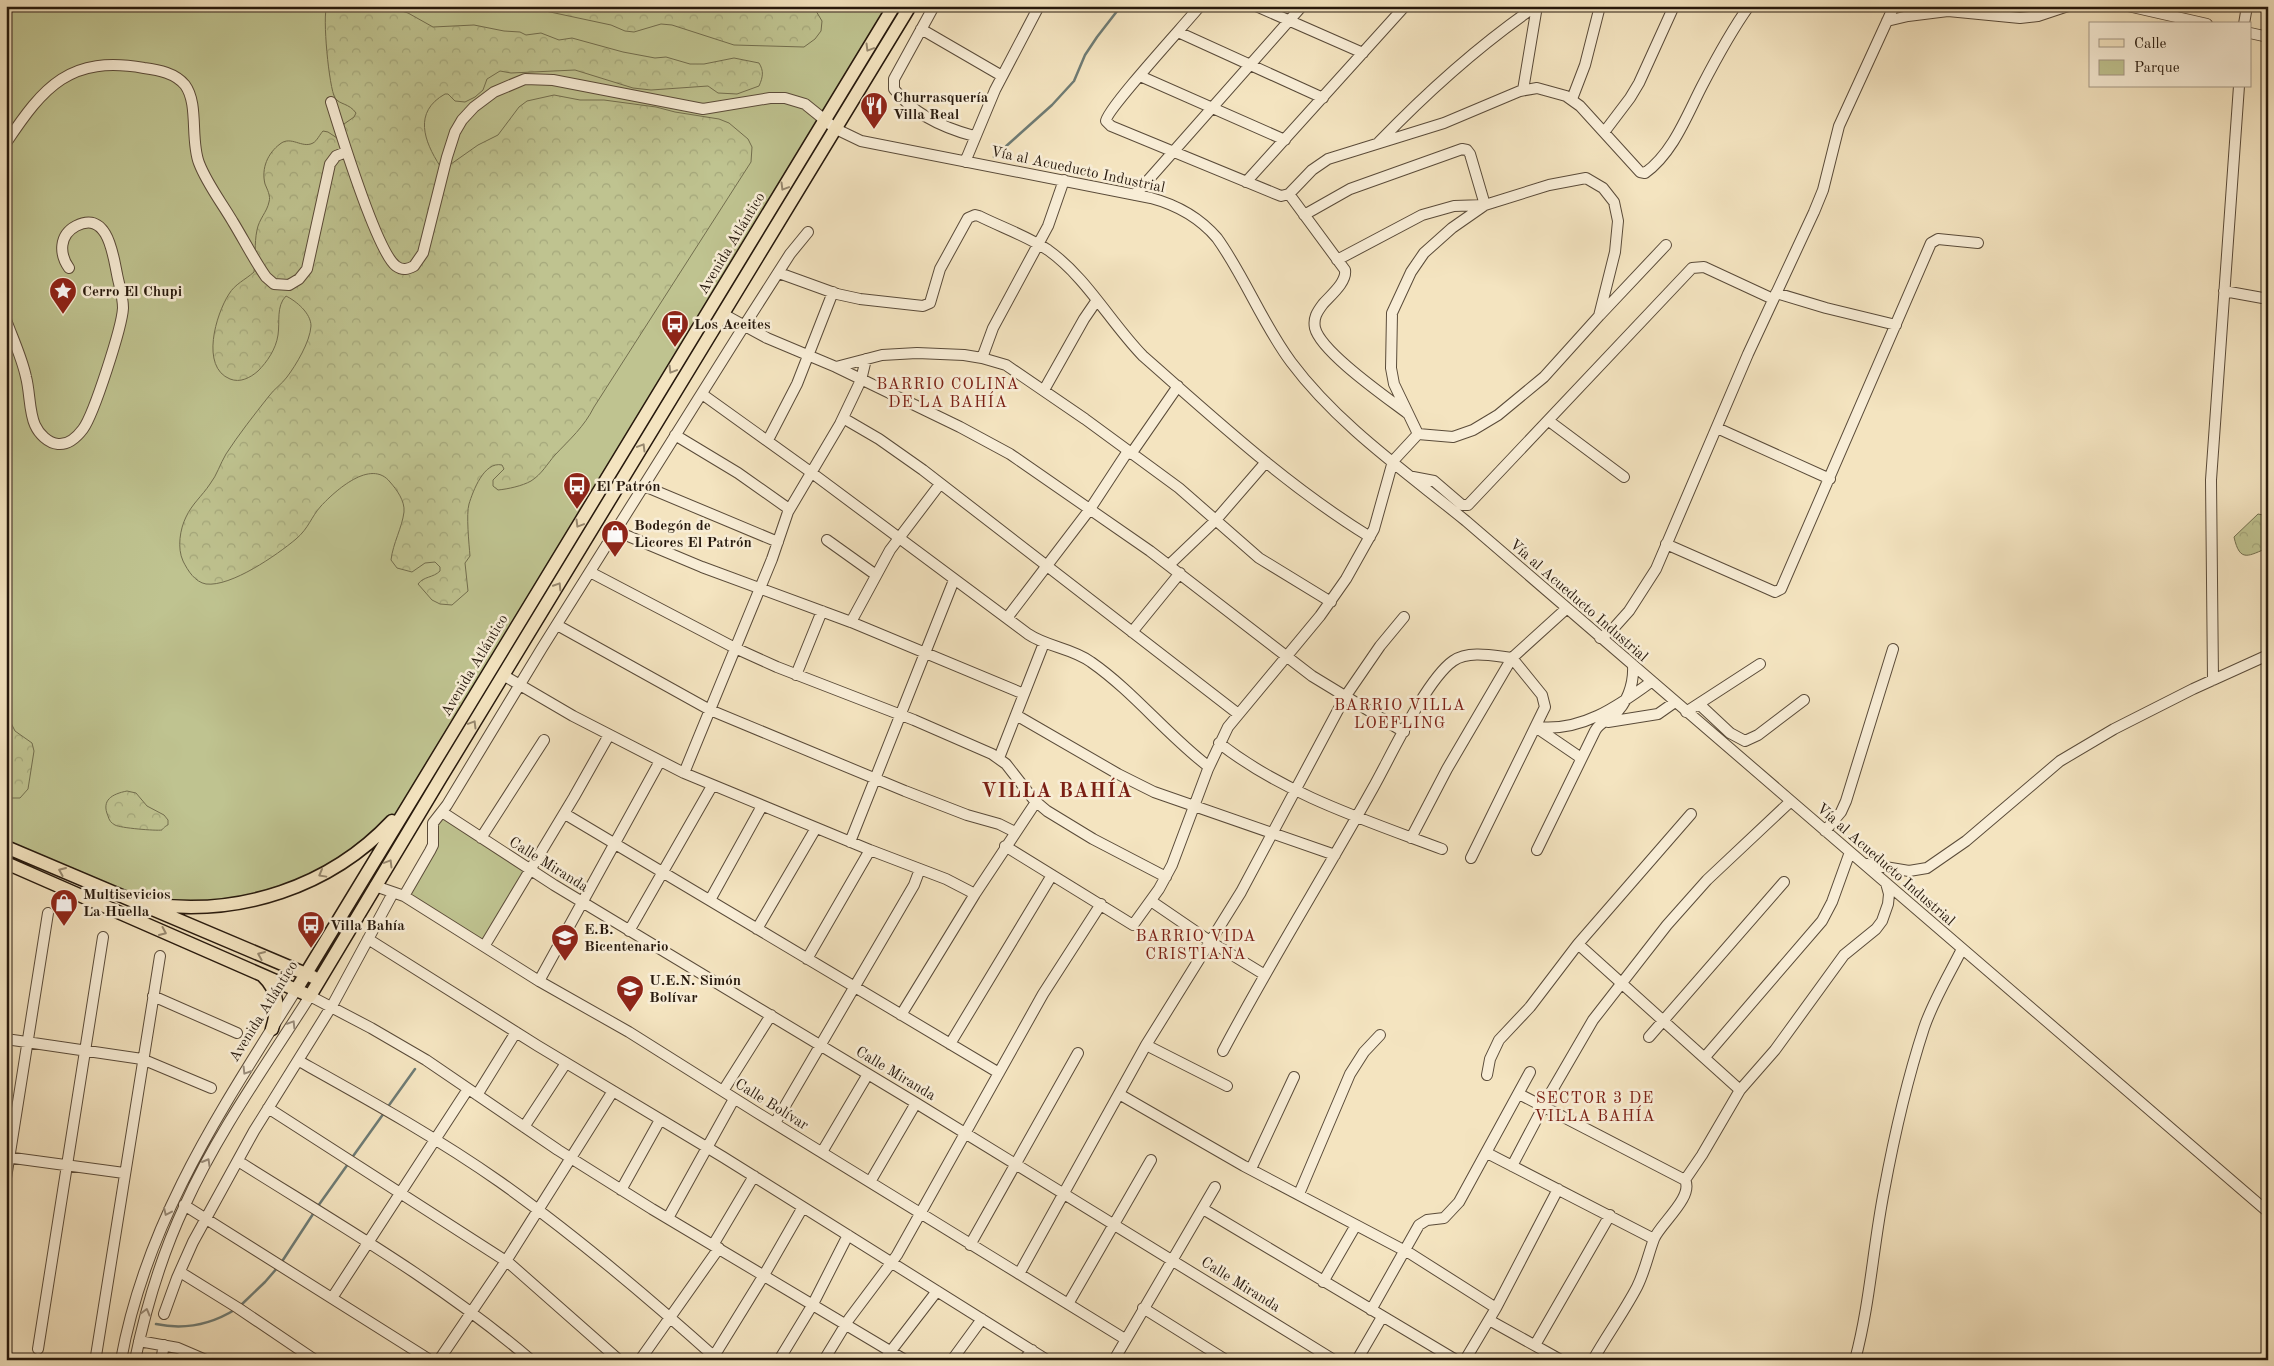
<svg xmlns="http://www.w3.org/2000/svg" width="2274" height="1366" font-family="'Old Standard TT',serif">
<style>
.green{fill:#bfc390;stroke:#726e4e}
.forest{fill:url(#forest-crowns);stroke:#726e4e}
.lines{fill:none;stroke-linecap:round;stroke-linejoin:round}
.stream{stroke:#6e7b74;stroke-width:2.5}
.minor-casing{stroke:#5a4b39;stroke-width:12}
.major-casing{stroke:#26180c;stroke-width:15}
.minor{stroke:#f8edd6;stroke-width:10}
.major{stroke:#f4e4c0;stroke-width:12}
.oneway{stroke:#97886f}
.oneway2{stroke:#9a8d7b}
.labels{text-anchor:middle;stroke-width:5;stroke-linejoin:round;paint-order:stroke}
.poi-label{font-size:15px;font-weight:bold;fill:#26180c;stroke:#f8edd6;text-anchor:start}
.street-label{font-size:15px;fill:#26180c;stroke:#f8edd6}
.neighbourhood-label{font-size:16px;letter-spacing:1px;fill:#7a1f14;stroke:#f8edd6}
.district-label{font-size:20px;font-weight:bold;letter-spacing:1px;fill:#7a1f14;stroke:#f8edd6}
</style>
<defs>
<pattern id="forest-crowns" width="20" height="18" patternUnits="userSpaceOnUse" patternTransform="scale(1.25)"><rect width="20" height="18" fill="#bfc390"/><path d="M2 6a3 3 0 1 1 6 0M12 15a3 3 0 1 1 6 0" fill="none" stroke="#a4a77b"/></pattern>
</defs>
<rect width="100%" height="100%" fill="#f4e4c0"/>
<filter id="stains"><feTurbulence type="fractalNoise" baseFrequency=".004" numOctaves="4"/><feColorMatrix values="0 0 0 0 .2 0 0 0 0 .09 0 0 0 0 .02 0 0 0 .5 -.17"/></filter>
<radialGradient id="worn" r=".72"><stop offset=".6" stop-color="#630" stop-opacity="0"/><stop offset="1" stop-color="#630" stop-opacity=".3"/></radialGradient>
<!-- green -->
<path class="green" d="M 6,6 L 894,6 L 412,798 L 370,842 L 275,894 L 163,906 L 6,847 Z
M 442,812 L 531,870 L 485,945 L 404,896 L 432,837 Z"/>
<!-- forest -->
<path class="forest" d="M 327,6 L 385,6 L 408,13 L 433,27 L 474,25 L 504,31 L 520,32 L 526,35 L 541,33 L 559,40 L 572,38 L 623,52 L 655,58 L 666,57 L 690,64 L 704,64 L 734,58 L 759,63 C 764,71 763,77 759,86 L 737,94 L 718,93 L 708,86 L 651,90 L 633,88 L 575,70 L 511,73 L 500,71 L 487,79 L 483,90 L 475,97 L 465,102 L 455,101 L 448,94 L 445,94 C 413,112 424,141 440,166 L 451,164 L 478,145 L 498,135 L 519,107 L 527,101 L 554,95 L 580,100 L 604,100 L 656,107 L 675,112 L 719,119 L 729,123 L 748,139 L 752,147 L 751,162 L 594,407 C 584,427 570,439 555,455 C 547,464 542,474 531,481 C 522,486 508,489 498,490 L 493,486 L 493,480 L 504,469 L 502,465 C 484,461 473,491 469,504 C 466,514 469,544 470,556 L 465,563 L 468,591 L 452,605 L 440,604 L 432,600 L 418,584 C 424,576 433,578 440,571 L 440,567 L 435,562 L 425,563 L 412,572 L 397,568 L 391,560 C 393,543 402,528 404,512 C 405,501 397,490 390,482 C 371,458 335,491 321,506 C 311,517 309,528 296,539 C 277,555 231,587 206,584 C 195,582 188,571 183,561 C 177,548 180,529 186,517 C 192,504 202,496 210,484 C 217,475 220,464 226,454 C 239,434 254,415 269,396 C 274,389 282,384 287,377 C 296,365 310,342 311,326 C 311,313 296,301 286,296 C 276,306 280,322 278,335 C 276,349 267,362 258,371 C 250,378 240,383 230,379 C 200,367 216,314 229,294 C 235,284 245,280 254,272 C 256,258 254,244 257,230 C 259,219 267,212 269,202 C 271,196 267,189 265,184 C 261,168 268,153 280,144 C 291,135 302,149 313,143 C 317,141 320,134 323,131 L 328,132 L 337,138 L 343,132 L 344,124 L 354,117 L 356,113 C 349,103 340,105 335,98 C 329,88 322,15 327,6 Z
M 522,6 L 813,6 L 822,21 L 821,31 L 815,39 L 804,47 L 734,45 L 672,25 L 661,24 L 634,32 L 625,31 L 611,25 Z
M 2258,514 L 2268,516 L 2268,548 C 2249,555 2240,564 2234,537 Z
M 6,713 L 15,731 L 32,743 L 34,751 L 28,789 L 20,798 L 6,798 Z
M 127,791 L 136,793 L 147,806 L 164,815 L 168,820 L 168,825 C 167,825 162,829 162,830 C 156,831 120,828 115,825 C 111,823 109,820 108,816 C 101,800 112,794 127,791 Z"/>
<g class="lines">
<!-- stream -->
<path class="stream" d="M 994,157 L 1052,105 L 1074,81 L 1085,55 L 1097,37 L 1121,6
M 387,1108 L 415,1069
M 351,1159 L 384,1113
M 318,1206 L 348,1164
M 281,1263 L 315,1211
M 240,1306 L 265,1282 L 278,1267
M 156,1324 C 184,1330 212,1324 236,1309"/>
<defs>
<path id="minor" d="M 934,6 L 894,79 L 894,89 C 914,115 944,128 974,136
M 1200,6 C 1187,22 1106,110 1106,121 L 1111,126 L 1281,196 L 1289,194 L 1312,170 L 1328,159 L 1444,123 L 1520,91 L 1537,88 L 1566,96 L 1580,106 L 1640,172 L 1645,173 C 1673,153 1687,115 1702,86 C 1716,59 1731,31 1749,6
M 1256,6 L 1363,53
M 2128,6 L 2207,24
M 1887,21 L 1908,16 L 1948,11 L 2020,18 L 2038,16 L 2068,6
M 2244,24 L 2247,6
M 921,29 L 1002,76
M 1178,32 L 1323,98
M 2250,33 L 2268,37
M 1140,76 L 1285,140
M 1523,90 L 1537,6
M 1572,99 L 1585,65 L 1600,6
M 331,102 C 340,131 377,252 396,266 C 403,271 408,269 414,266 L 423,253 L 447,157 L 455,132 L 462,120 L 474,107 L 494,92 L 525,79 L 553,80 L 703,109 L 770,98 L 785,98 L 805,104 L 836,129 L 861,141 L 1151,198 C 1177,205 1199,217 1217,238 C 1245,277 1262,323 1291,362 C 1338,425 1406,472 1466,521 L 2268,1212
M 1605,131 L 1630,98 L 1639,83 L 1674,6
M 1379,142 C 1428,91 1478,46 1536,6
M 6,143 C 44,86 70,55 144,68 C 159,70 175,73 185,85 C 199,104 190,140 199,163 C 207,184 222,203 233,222 C 244,240 254,260 266,277 L 274,284 L 289,285 L 299,279 L 307,269 L 330,164 L 336,156 L 346,152
M 965,162 L 995,90 L 1039,6
M 1586,178 L 1603,188 L 1614,202 L 1618,221 L 1615,252 L 1599,316 L 1544,377 L 1498,415 L 1473,430 L 1453,437 L 1418,434 L 1394,384 L 1391,368 L 1392,313 L 1411,272 L 1424,253 L 1452,228 L 1485,205 L 1549,185 Z
M 1246,182 L 1405,6
M 1289,194 L 1345,270 C 1347,282 1331,295 1323,304 C 1317,312 1313,318 1315,328 C 1321,352 1386,397 1407,413
M 1135,195 L 1302,6
M 1304,215 L 1350,189 L 1462,149 L 1467,150 L 1470,154 L 1485,205 L 1454,206 L 1422,215 L 1337,260
M 779,273 L 837,294 L 860,299 L 923,306 L 930,303 L 940,269 L 968,218 L 975,215 L 979,216 C 1001,227 1027,236 1048,250 C 1087,278 1110,322 1143,356 C 1216,420 1287,486 1370,537
M 2224,291 L 2268,299
M 1776,293 L 1826,308 L 1896,325
M 723,314 L 767,338 L 836,367 L 960,427 L 1010,454 L 1150,551 L 1312,676 L 1404,732
M 1600,315 L 1666,245
M 6,320 C 13,339 22,358 26,377 C 30,392 29,412 35,425 C 39,434 48,443 58,444 C 68,445 77,437 83,429 C 94,414 122,327 123,308 C 123,296 119,285 117,274 C 113,255 108,210 76,226 C 59,235 59,254 69,268
M 982,358 L 993,328 L 1048,226 L 1064,180
M 836,367 L 882,355 L 917,353 L 964,355 L 982,358 L 1006,365 L 1085,419 L 1179,488 L 1259,558 L 1331,602
M 1044,390 L 1084,319 L 1097,300
M 702,394 L 812,473 L 1028,634 C 1047,647 1072,648 1091,662 C 1134,692 1167,735 1209,767
M 843,418 L 879,439 L 923,470 L 1237,713
M 1549,421 L 1624,477
M 1717,428 L 1830,479
M 675,435 L 738,473 L 789,509
M 768,440 L 797,384 L 833,292
M 1131,454 L 1178,386
M 1413,477 L 1434,481 L 1462,505 L 1468,505 L 1692,268 L 1704,267 L 1773,299
M 644,486 L 778,542
M 616,531 L 702,567 L 851,622 L 1024,694
M 827,540 L 876,575
M 1666,544 L 1766,588 L 1775,592 L 1781,589 L 1931,243 L 1938,239 L 1978,243
M 1169,565 L 1215,521 L 1266,462
M 590,572 L 735,648 L 777,667 L 914,720 L 992,754 L 1006,764 L 1034,800 L 1047,811 L 1093,839 L 1166,877
M 1007,618 L 1090,509 L 1128,451
M 851,622 L 890,550 L 940,484
M 557,625 L 710,710 L 905,791 L 967,815 L 999,824 L 1015,832
M 1132,632 L 1180,573
M 1600,638 L 1612,630 L 1629,611 L 1656,569 L 1748,354 L 1814,212 L 1823,190 L 1839,126 L 1894,6
M 503,675 L 573,716 L 684,773 L 870,850 L 946,879 L 975,894
M 796,675 L 822,611
M 2213,680 L 2211,480 L 2239,86
M 1699,704 L 1730,733 L 1745,741 L 1758,735 L 1804,700
M 1686,712 L 1760,664
M 1016,715 L 1118,774 L 1154,792 L 1335,855
M 1608,722 L 1658,714 L 1675,702
M 1537,727 C 1581,732 1617,707 1651,682
M 1537,728 L 1581,758
M 1219,743 C 1284,794 1365,820 1442,849
M 999,758 L 1044,643
M 684,773 L 772,559 L 788,512 L 840,424 L 861,380 L 866,359
M 442,812 L 554,885 L 916,1103 L 1334,1360
M 565,814 L 999,1073
M 1825,831 L 1841,812 L 1846,801 L 1893,649
M 481,838 L 544,740
M 1411,838 L 1447,769 L 1512,658 L 1566,609
M 850,842 L 954,580
M 1005,846 L 1133,925 L 1159,889 L 1172,865 L 1208,769 L 1228,727 L 1320,616 L 1346,579 L 1374,529 L 1393,461 L 1418,434
M 1537,850 L 1595,731 C 1599,723 1607,721 1613,716 C 1627,704 1634,684 1633,666
M 1867,864 L 1909,871 L 1927,868 L 1966,841 L 2060,761 L 2114,729 L 2193,689 L 2268,655
M 375,886 L 404,896 L 539,981 L 629,1032 L 756,1112 L 1125,1339
M 404,896 L 430,851 L 433,845 L 433,823 L 447,805 L 542,648 L 744,326 L 790,254 L 808,232
M 710,900 L 762,806
M 1151,901 L 1211,942 L 1265,975
M 757,929 L 816,828
M 629,931 L 712,786
M 368,939 L 538,1046 L 723,1157 L 1047,1360
M 1578,944 L 1740,1090
M 485,945 L 574,797 L 609,735
M 807,959 L 870,850
M 539,981 L 660,761
M 153,996 L 237,1033
M 901,1015 L 975,894 L 1036,802
M 1649,1037 L 1784,882
M 6,1039 L 142,1059 L 211,1088
M 950,1044 L 1052,875
M 1146,1045 L 1227,1086
M 1223,1051 C 1270,962 1324,876 1373,788 C 1390,758 1426,680 1453,661 C 1469,650 1494,656 1512,658 L 1542,695 L 1545,707 L 1471,858
M 1705,1057 L 1822,921 L 1832,902 L 1850,852
M 299,1061 C 367,1099 436,1137 500,1182 C 576,1236 649,1298 718,1360
M 1487,1075 L 1490,1059 L 1499,1040 L 1530,1007 L 1578,944 L 1691,814
M 723,1091 L 771,1015
M 1119,1094 L 1244,1166 L 1411,1254 L 1496,1308
M 1519,1094 L 1685,1180
M 477,1095 L 516,1032
M 268,1108 L 509,1263 L 619,1360
M 775,1123 L 914,885 L 920,869
M 524,1127 L 566,1063
M 822,1152 L 868,1074
M 1487,1153 L 1654,1239
M 6,1157 L 124,1173
M 238,1161 C 338,1224 441,1283 531,1360
M 1512,1166 L 1550,1094 L 1593,1020 L 1667,925 L 1707,880 L 1791,801
M 1251,1169 L 1294,1077
M 6,1178 L 48,913
M 870,1182 L 916,1103
M 621,1190 L 660,1120
M 1299,1194 L 1350,1074 L 1364,1052 L 1380,1035
M 184,1205 L 430,1360
M 1203,1209 L 1456,1360
M 668,1218 L 734,1099
M 713,1245 L 754,1176
M 970,1245 L 1078,1053
M 180,1272 L 238,1308 L 315,1360
M 1019,1274 L 1146,1045 L 1241,892 L 1345,697 L 1380,646 L 1404,617
M 1323,1282 L 1356,1225
M 332,1298 L 468,1089
M 1068,1304 L 1151,1160
M 1143,1308 L 1226,1360
M 1371,1310 L 1419,1225 L 1427,1220 L 1444,1218 L 1459,1202 L 1530,1072
M 164,1314 L 177,1278 L 193,1242 L 254,1131 L 333,1004 L 393,893
M 1489,1320 L 1561,1360
M 139,1341 L 178,1348 L 206,1360
M 1535,1345 L 1610,1215
M 38,1349 L 103,937
M 96,1356 L 160,956
M 714,1356 L 764,1275 L 803,1207
M 121,1360 C 147,1218 222,1109 296,990
M 135,1360 C 146,1307 162,1254 185,1205 C 218,1132 267,1064 310,996 L 371,1028 L 426,1060 L 558,1150 L 652,1209 L 905,1360
M 161,1360 L 164,1345
M 439,1360 L 506,1261 L 613,1091
M 640,1360 L 719,1248
M 779,1360 L 813,1304 L 848,1235
M 824,1360 L 849,1319 L 897,1255 L 1043,994 L 1101,904
M 884,1360 L 937,1291
M 952,1360 L 982,1319
M 1024,1360 L 1032,1350
M 1114,1360 L 1215,1187
M 1357,1360 L 1382,1317
M 1465,1360 L 1496,1308 L 1558,1189
M 1593,1360 C 1607,1335 1624,1312 1637,1287 C 1645,1271 1648,1255 1654,1239 C 1660,1224 1694,1197 1685,1180 L 1702,1155 L 1740,1090 L 1775,1050 L 1844,955 L 1876,929 L 1882,921 L 1888,904 L 1889,894 L 1886,883
M 1855,1360 C 1870,1304 1873,1247 1884,1191 C 1894,1137 1907,1080 1924,1028 C 1933,1001 1949,975 1962,949"/>
<path id="major" d="M 6,847 L 313,977
M 6,863 L 310,996 L 440,779 L 910,6
M 149,904 C 239,917 330,887 392,821
M 263,976 C 280,992 278,1009 272,1029
M 296,990 L 894,6"/>
</defs>
<!-- minor casing -->
<use href="#minor" class="minor-casing"/>
<!-- major casing -->
<use href="#major" class="major-casing"/>
<!-- minor -->
<use href="#minor" class="minor"/>
<!-- major -->
<use href="#major" class="major"/>
</g>
<!-- one-way arrows -->
<defs><path id="oneway-chevron" d="M-2-3.5L2.5 0L-2 3.5" fill="none" stroke-width="1.6" stroke-linecap="round" stroke-linejoin="round" transform="scale(1.25)"/></defs>
<g class="oneway">
<use href="#oneway-chevron" transform="translate(869 48) rotate(121)"/>
<use href="#oneway-chevron" transform="translate(784 187) rotate(121)"/>
<use href="#oneway-chevron" transform="translate(672 370) rotate(121)"/>
<use href="#oneway-chevron" transform="translate(642 447) rotate(-59)"/>
<use href="#oneway-chevron" transform="translate(579 524) rotate(121)"/>
<use href="#oneway-chevron" transform="translate(558 586) rotate(-58)"/>
<use href="#oneway-chevron" transform="translate(473 724) rotate(-59)"/>
<use href="#oneway-chevron" transform="translate(389 863) rotate(-59)"/>
<use href="#oneway-chevron" transform="translate(62 871) rotate(-157)"/>
<use href="#oneway-chevron" transform="translate(322 874) rotate(151)"/>
<use href="#oneway-chevron" transform="translate(163 932) rotate(24)"/>
<use href="#oneway-chevron" transform="translate(261 955) rotate(-157)"/>
</g>
<g class="oneway2">
<use href="#oneway-chevron" transform="translate(292 1024) rotate(-58)"/>
<use href="#oneway-chevron" transform="translate(246 1071) rotate(122)"/>
<use href="#oneway-chevron" transform="translate(207 1162) rotate(-60)"/>
<use href="#oneway-chevron" transform="translate(167 1212) rotate(115)"/>
<use href="#oneway-chevron" transform="translate(146 1312) rotate(-75)"/>
</g>
<!-- icons -->
<defs>
<symbol id="restaurant-pin" viewBox="-11 -11 22 30"><path d="M0 17L-7.5 6A9.5 9.5 0 1 1 7.5 6Z" fill="#8f2418" stroke="#f8edd6"/><path d="M-5-6h1v4h1v-4h1v4h1v-4h1v5L-1.5 .5V6h-2V.5L-5-1ZM5-6V6H3V1.5H1.5Q1.5-4 5-6Z" fill="#fff"/></symbol>
<symbol id="sight-pin" viewBox="-11 -11 22 30"><path d="M0 17L-7.5 6A9.5 9.5 0 1 1 7.5 6Z" fill="#8f2418" stroke="#f8edd6"/><path d="M0-6L1.8-2.2L6-1.7L2.9 1.2L3.7 5.4L0 3.3L-3.7 5.4L-2.9 1.2L-6-1.7L-1.8-2.2Z" fill="#fff"/></symbol>
<symbol id="bus-pin" viewBox="-11 -11 22 30"><path d="M0 17L-7.5 6A9.5 9.5 0 1 1 7.5 6Z" fill="#8f2418" stroke="#f8edd6"/><path d="M-5-6H5V4H4V6H2V4H-2V6H-4V4H-5ZM-3.5-4V0h7V-4ZM-3.5 1.2v1.5H-2V1.2ZM2 1.2v1.5H3.5V1.2Z" fill="#fff"/></symbol>
<symbol id="shop-pin" viewBox="-11 -11 22 30"><path d="M0 17L-7.5 6A9.5 9.5 0 1 1 7.5 6Z" fill="#8f2418" stroke="#f8edd6"/><path d="M-5-2.5h2.3a2.7 3.5 0 0 1 5.4 0H5L5.5 6h-11ZM-1.5-2.5h3a1.5 2.3 0 0 0-3 0Z" fill="#fff"/></symbol>
<symbol id="school-pin" viewBox="-11 -11 22 30"><path d="M0 17L-7.5 6A9.5 9.5 0 1 1 7.5 6Z" fill="#8f2418" stroke="#f8edd6"/><path d="M0-5L7-2L0 1L-7-2ZM-4 1L0 2.5L4 1V4Q0 6-4 4Z" fill="#fff"/></symbol>
</defs>
<g fill-rule="evenodd">
<use href="#restaurant-pin" x="858" y="90" width="32" height="43"/>
<use href="#sight-pin" x="47" y="275" width="32" height="43"/>
<use href="#bus-pin" x="659" y="308" width="32" height="43"/>
<use href="#bus-pin" x="561" y="470" width="32" height="43"/>
<use href="#shop-pin" x="599" y="518" width="32" height="43"/>
<use href="#shop-pin" x="48" y="887" width="32" height="43"/>
<use href="#bus-pin" x="295" y="909" width="32" height="43"/>
<use href="#school-pin" x="549" y="922" width="32" height="43"/>
<use href="#school-pin" x="614" y="973" width="32" height="43"/>
</g>
<g class="labels">
<!-- poi labels -->
<g class="poi-label">
<text x="893" y="102">Churrasquería<tspan x="893" dy="17">Villa Real</tspan></text>
<text x="82" y="296">Cerro El Chupi</text>
<text x="694" y="329">Los Aceites</text>
<text x="596" y="491">El Patrón</text>
<text x="634" y="530">Bodegón de<tspan x="634" dy="17">Licores El Patrón</tspan></text>
<text x="83" y="899">Multisevicios<tspan x="83" dy="17">La Huella</tspan></text>
<text x="330" y="930">Villa Bahía</text>
<text x="584" y="934">E.B.<tspan x="584" dy="17">Bicentenario</tspan></text>
<text x="649" y="985">U.E.N. Simón<tspan x="649" dy="17">Bolívar</tspan></text>
</g>
<!-- street labels -->
<g class="street-label">
<text transform="translate(1078 169) rotate(12)" y="5">Vía al Acueducto Industrial</text>
<text transform="translate(731 243) rotate(-59)" y="5">Avenida Atlántico</text>
<text transform="translate(1579 600) rotate(41)" y="5">Vía al Acueducto Industrial</text>
<text transform="translate(474 665) rotate(-59)" y="5">Avenida Atlántico</text>
<text transform="translate(549 864) rotate(32)" y="5">Calle Miranda</text>
<text transform="translate(1886 864) rotate(41)" y="5">Vía al Acueducto Industrial</text>
<text transform="translate(263 1011) rotate(-58)" y="5">Avenida Atlántico</text>
<text transform="translate(896 1073) rotate(31)" y="5">Calle Miranda</text>
<text transform="translate(772 1104) rotate(32)" y="5">Calle Bolívar</text>
<text transform="translate(1241 1284) rotate(32)" y="5">Calle Miranda</text>
</g>
<!-- neighbourhood labels -->
<g class="neighbourhood-label">
<text x="948" y="389">BARRIO COLINA<tspan x="948" dy="18">DE LA BAHÍA</tspan></text>
<text x="1400" y="710">BARRIO VILLA<tspan x="1400" dy="18">LOEFLING</tspan></text>
<text x="1196" y="941">BARRIO VIDA<tspan x="1196" dy="18">CRISTIANA</tspan></text>
<text x="1595" y="1103">SECTOR 3 DE<tspan x="1595" dy="18">VILLA BAHÍA</tspan></text>
</g>
<!-- district labels -->
<g class="district-label">
<text x="1057" y="797">VILLA BAHÍA</text>
</g>
</g>
<!-- margin -->
<rect width="2274" height="1366" fill="none" stroke="#f4e4c0" stroke-width="25"/>
<rect x="8" y="8" width="2259" height="1351" fill="none" stroke="#26180c" stroke-width="2.5"/>
<rect x="12" y="12" width="2249" height="1341" fill="none" stroke="#26180c"/>
<!-- legend -->
<rect x="2089" y="22" width="162" height="65" fill="#f8edd6" stroke="#a49885"/>
<rect x="2099" y="39" width="25" height="8" fill="#f4e4c0" stroke="#a49885"/>
<text x="2134" y="48" font-size="15" fill="#26180c">Calle</text>
<rect x="2099" y="60" width="25" height="15" fill="#bfc390" stroke="#a49885"/>
<text x="2134" y="72" font-size="15" fill="#26180c">Parque</text>
<rect width="100%" height="100%" filter="url(#stains)"/>
<rect width="100%" height="100%" fill="url(#worn)"/>
</svg>
